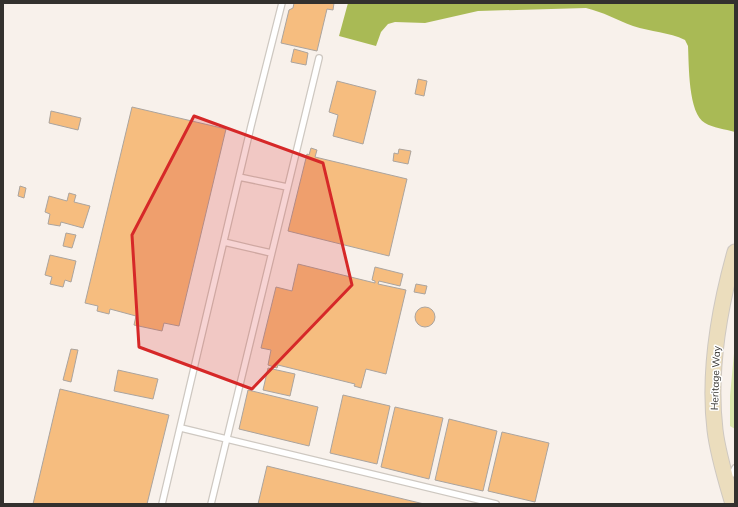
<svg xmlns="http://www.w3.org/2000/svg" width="738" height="507" font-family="Mulish,sans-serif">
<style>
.green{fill:#dae7ac}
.forest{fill:#a9ba55}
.building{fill:#f6bd7f;stroke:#aba49e}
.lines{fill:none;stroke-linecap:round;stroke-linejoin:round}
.lane-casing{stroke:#cec8c1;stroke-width:8}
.secondary-casing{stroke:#cec8c1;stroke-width:17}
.lane{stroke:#fff;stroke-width:5.5}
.secondary{stroke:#ebddbd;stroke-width:15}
.marked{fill:#d62828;fill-opacity:0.2;stroke:#d62828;stroke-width:3;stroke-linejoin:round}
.labels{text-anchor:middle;stroke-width:3;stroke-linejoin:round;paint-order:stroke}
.street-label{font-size:10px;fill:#33312e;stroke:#fff}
</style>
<rect width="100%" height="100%" fill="#f8f1eb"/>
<!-- green -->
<path class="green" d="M 735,343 L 735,429 L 730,426 L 730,396 Z"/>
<!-- forest -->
<path class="forest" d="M 348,3 L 735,3 L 735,132 C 725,129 713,128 705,123 C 688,114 689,64 688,46 L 685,40 C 669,32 651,32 633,26 C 617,20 603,12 586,8 L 478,11 L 425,23 L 395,22 L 388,24 L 381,32 L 376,46 L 339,36 Z"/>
<!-- building -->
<path class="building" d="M 294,3 L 334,3 L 333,10 L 327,9 L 317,51 L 281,43 L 289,10 L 293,8 Z
M 294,49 L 308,53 L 306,65 L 291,62 Z
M 418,79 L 427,81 L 424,96 L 415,94 Z
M 337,81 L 376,91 L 363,144 L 333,136 L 338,115 L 329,112 Z
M 132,107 L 226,129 L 179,326 L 164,323 L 162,331 L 134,325 L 136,316 L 110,309 L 109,314 L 97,311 L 98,306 L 85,303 Z
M 51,111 L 81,118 L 78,130 L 49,123 Z
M 311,148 L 317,150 L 315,157 L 407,179 L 389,256 L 288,231 L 307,154 L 309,155 Z
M 399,149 L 411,151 L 408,164 L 393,161 L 394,153 L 398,154 Z
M 20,186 L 26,188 L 24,198 L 18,196 Z
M 69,193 L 76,195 L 74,202 L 90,206 L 83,228 L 61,222 L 60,226 L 48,224 L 50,214 L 45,212 L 49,196 L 67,201 Z
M 66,233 L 76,235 L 72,248 L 63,246 Z
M 50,255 L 76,261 L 71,282 L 65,280 L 63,287 L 50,284 L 52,277 L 45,275 Z
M 298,264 L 375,283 L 375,281 L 372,280 L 375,267 L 403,274 L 400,286 L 379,281 L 378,284 L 406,290 L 386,374 L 366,369 L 361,388 L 354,386 L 355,384 L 278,365 L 277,368 L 268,365 L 271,350 L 261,348 L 276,287 L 292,291 Z
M 416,284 L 427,286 L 425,294 L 414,292 Z
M415 317a10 10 0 1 1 20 0a10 10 0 1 1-20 0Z
M 71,349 L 78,350 L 71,382 L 63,380 Z
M 268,368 L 295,374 L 290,396 L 263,390 Z
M 118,370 L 158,379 L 153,399 L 114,391 Z
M 60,389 L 169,415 L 147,504 L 33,504 Z
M 248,390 L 318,407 L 309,446 L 239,429 Z
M 343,395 L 390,406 L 377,464 L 330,453 Z
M 395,407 L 443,418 L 429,479 L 381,467 Z
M 449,419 L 497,431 L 483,491 L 435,480 Z
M 502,432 L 549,443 L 535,502 L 488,491 Z
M 267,466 L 424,504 L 258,504 Z"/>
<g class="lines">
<defs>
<path id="lane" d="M 239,177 L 287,187
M 224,242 L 271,253
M 181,428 L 496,504
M 729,479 L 735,468
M 162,504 L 251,126 L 282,3
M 211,504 L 319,58"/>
<path id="secondary" d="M 733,504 C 726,480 718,455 715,430 C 708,371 719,309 735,252"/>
</defs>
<!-- lane casing -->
<use href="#lane" class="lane-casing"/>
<!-- secondary casing -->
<use href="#secondary" class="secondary-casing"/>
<!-- lane -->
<use href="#lane" class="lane"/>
<!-- secondary -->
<use href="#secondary" class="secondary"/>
</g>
<!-- marked area -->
<path class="marked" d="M 194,116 L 323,163 L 352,285 L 252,389 L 139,347 L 132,235 Z"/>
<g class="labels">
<!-- street labels -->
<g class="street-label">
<text transform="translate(715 378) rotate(-88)" y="4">Heritage Way</text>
</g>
</g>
<!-- border -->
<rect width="738" height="507" fill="none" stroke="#33312e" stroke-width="8"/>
</svg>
